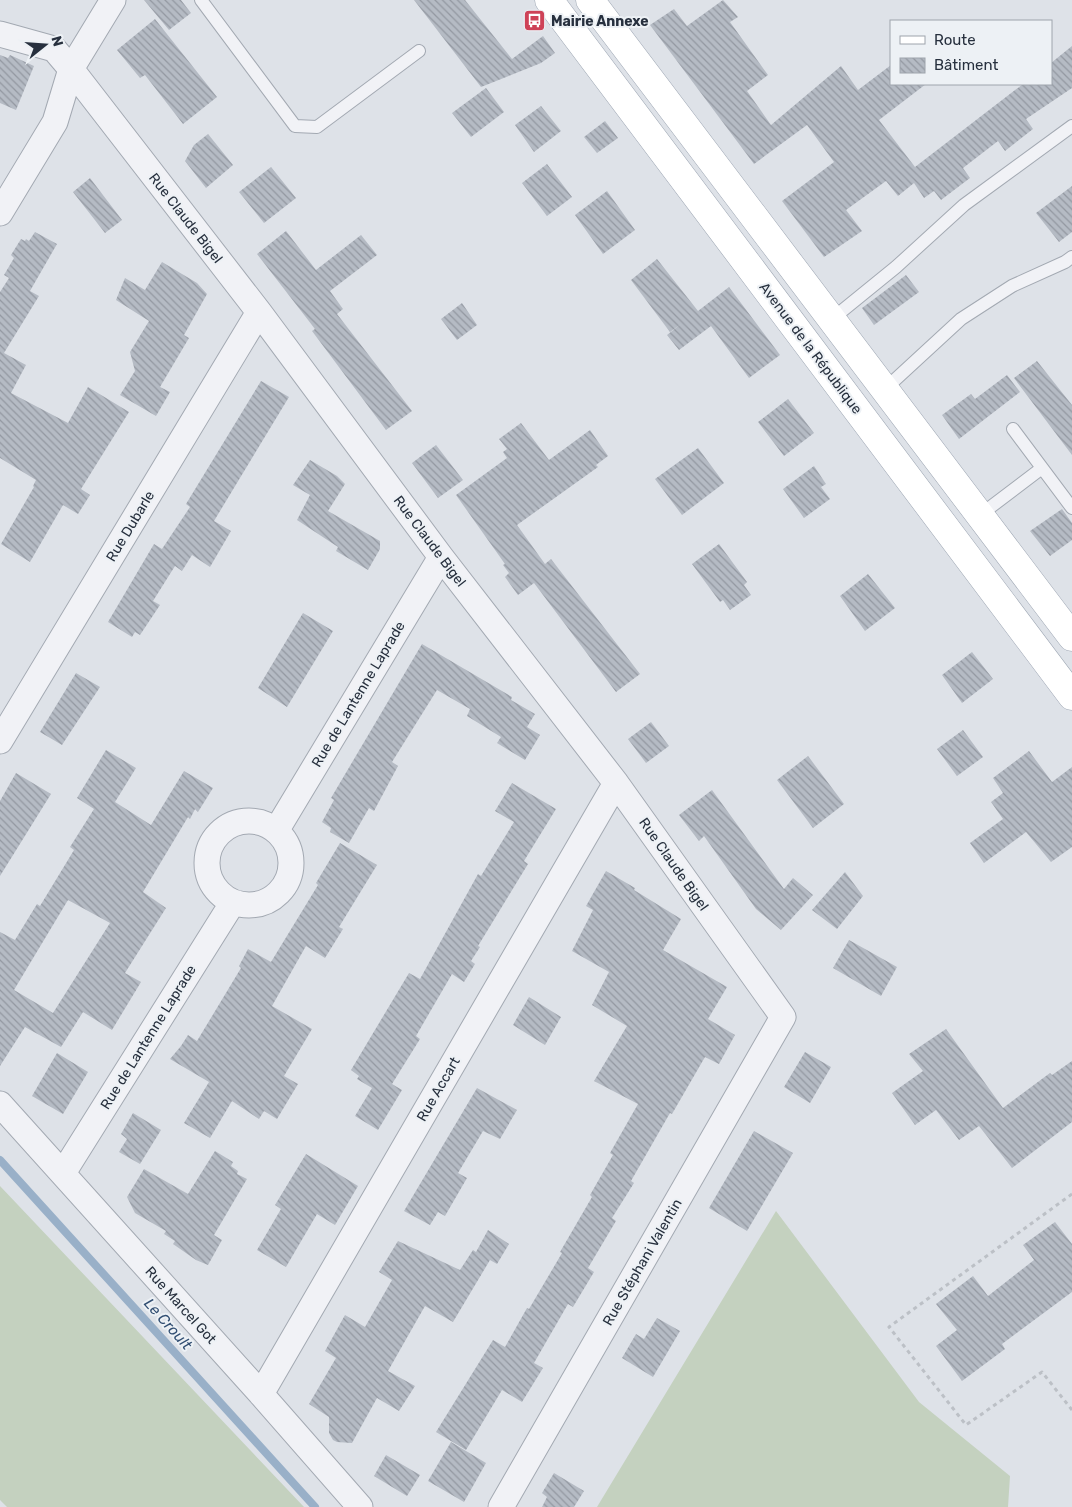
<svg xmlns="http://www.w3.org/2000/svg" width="1072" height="1507" font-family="Rubik,sans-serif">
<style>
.pitch{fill:#c4d1bf}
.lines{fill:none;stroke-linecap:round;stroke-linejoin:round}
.stream{stroke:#99b0c8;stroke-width:8}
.building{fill:url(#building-back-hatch);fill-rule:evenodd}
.service-casing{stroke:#a3a9b2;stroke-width:14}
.minor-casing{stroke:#a3a9b2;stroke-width:27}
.primary-casing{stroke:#9da6b3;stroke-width:29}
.path{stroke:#bcc0c6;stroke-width:3;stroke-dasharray:4 4;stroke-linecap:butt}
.service{stroke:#f1f2f6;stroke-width:12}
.minor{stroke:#f1f2f6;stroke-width:25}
.primary{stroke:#fff;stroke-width:28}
.labels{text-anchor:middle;stroke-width:4;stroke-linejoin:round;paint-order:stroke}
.poi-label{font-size:14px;font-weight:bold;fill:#27303e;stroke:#edf1f5;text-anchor:start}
.street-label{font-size:14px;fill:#27303e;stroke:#edf1f5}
.water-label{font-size:15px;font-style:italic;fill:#314e72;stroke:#edf1f5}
</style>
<defs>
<pattern id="building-back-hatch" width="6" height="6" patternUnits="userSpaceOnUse" patternTransform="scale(1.25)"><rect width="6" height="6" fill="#b5bbc4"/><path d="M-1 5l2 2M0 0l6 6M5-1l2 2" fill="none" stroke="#9398a1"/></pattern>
</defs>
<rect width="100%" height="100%" fill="#dee2e8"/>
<!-- pitch -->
<path class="pitch" d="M 0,1186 L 304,1507 L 7,1507 L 0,1500 Z
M 776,1211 L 919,1402 L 1010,1476 L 1008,1507 L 597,1507 Z"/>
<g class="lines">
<!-- stream -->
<path class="stream" d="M 0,1160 L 315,1507"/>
</g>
<!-- building -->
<path class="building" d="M 144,0 L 181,0 L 191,13 L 169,30 Z
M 414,0 L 465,0 L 512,59 L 543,36 L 555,53 L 541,63 L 481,87 Z
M 723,0 L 738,17 L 730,22 L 768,75 L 747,91 L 771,125 L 841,66 L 858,90 L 891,65 L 891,84 L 926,84 L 879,120 L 915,167 L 1023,84 L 1051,84 L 1051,63 L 1072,46 L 1072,88 L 1026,119 L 1033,129 L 1005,151 L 998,141 L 963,168 L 970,178 L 941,200 L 934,191 L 924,198 L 914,183 L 898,196 L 886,181 L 846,210 L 862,231 L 824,257 L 782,201 L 834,162 L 807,125 L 754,164 L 650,25 L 674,9 L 687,26 Z
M 155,19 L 217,97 L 183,124 L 145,75 L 140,78 L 117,50 Z
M 0,55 L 8,58 L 10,55 L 34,66 L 16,110 L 0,103 Z
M 486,88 L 504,112 L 471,137 L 452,113 Z
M 541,106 L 561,131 L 534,152 L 515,125 Z
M 605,121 L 618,138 L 597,153 L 584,137 Z
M 208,134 L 233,165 L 206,188 L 185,161 L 194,145 Z
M 547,164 L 572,197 L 547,216 L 522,183 Z
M 271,167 L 296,198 L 264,223 L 239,192 Z
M 90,178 L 122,220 L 105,233 L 73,192 Z
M 1072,186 L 1072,232 L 1059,242 L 1036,213 Z
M 607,191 L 635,230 L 603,254 L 575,215 Z
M 286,231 L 316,270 L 361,235 L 377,255 L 330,291 L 343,309 L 337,314 L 412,411 L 386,430 L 312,331 L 315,329 L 257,254 Z
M 35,232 L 57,244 L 30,291 L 39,296 L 4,353 L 26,365 L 11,393 L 68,423 L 88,387 L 129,412 L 81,489 L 90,495 L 78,514 L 63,505 L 30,562 L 1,544 L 34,487 L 33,486 L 36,480 L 0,458 L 0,292 L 9,278 L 4,275 L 14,258 L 11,255 L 21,239 L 25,241 L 26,239 L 29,241 Z
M 657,259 L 698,311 L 729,287 L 780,355 L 749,378 L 711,326 L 679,350 L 667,335 L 681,324 L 670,332 L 631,280 Z
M 162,262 L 197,283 L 207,294 L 184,335 L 189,338 L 160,387 L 170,392 L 156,416 L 120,395 L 135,371 L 130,352 L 149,321 L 116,300 L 125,278 L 145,290 Z
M 906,275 L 919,292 L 874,325 L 862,308 Z
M 462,303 L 477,325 L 457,340 L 441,319 Z
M 1037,361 L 1072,405 L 1072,455 L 1014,378 Z
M 1007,375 L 1020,392 L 959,439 L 942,415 L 971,394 L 975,399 Z
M 261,381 L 289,397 L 214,521 L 231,531 L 210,567 L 192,555 L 182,571 L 175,566 L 153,601 L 160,605 L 140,635 L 135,632 L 132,637 L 108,622 L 154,544 L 162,549 L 190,507 L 186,504 Z
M 788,399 L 814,433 L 784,456 L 758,422 Z
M 521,423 L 549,460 L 590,430 L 608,456 L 596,465 L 598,467 L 517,525 L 545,564 L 551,559 L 640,674 L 616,692 L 534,583 L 518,595 L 505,577 L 509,573 L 503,565 L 505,564 L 456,495 L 507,458 L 503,452 L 507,449 L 499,439 Z
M 436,445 L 463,480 L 438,498 L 412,463 Z
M 698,448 L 724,483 L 682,515 L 655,479 Z
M 310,460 L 337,476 L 345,484 L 328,511 L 380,541 L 380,549 L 368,570 L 336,551 L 338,547 L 297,520 L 310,495 L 293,485 Z
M 814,466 L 826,484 L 821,487 L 830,499 L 804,518 L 783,489 Z
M 1062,509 L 1072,523 L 1072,540 L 1050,556 L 1030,531 Z
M 719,544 L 747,582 L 744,585 L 751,595 L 730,610 L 723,600 L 720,602 L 692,564 Z
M 868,574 L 895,608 L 865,631 L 840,596 Z
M 303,613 L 333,631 L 287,707 L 258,688 Z
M 422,644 L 512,697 L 511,700 L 535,714 L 527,727 L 540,735 L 525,760 L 497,743 L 501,737 L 467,716 L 470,709 L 437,690 L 392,762 L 398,766 L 374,811 L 369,808 L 349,843 L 330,832 L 331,828 L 322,822 L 334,800 L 331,798 Z
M 972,652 L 993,679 L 962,703 L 942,675 Z
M 76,673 L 100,687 L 62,745 L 40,732 Z
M 651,722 L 669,746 L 646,763 L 628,739 Z
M 963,730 L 983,757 L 957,776 L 937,749 Z
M 106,750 L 136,768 L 115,802 L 151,825 L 184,771 L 213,788 L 198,812 L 195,809 L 190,819 L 188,817 L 143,892 L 166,908 L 125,973 L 141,982 L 112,1030 L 83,1012 L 61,1047 L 25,1027 L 0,1066 L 0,932 L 15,940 L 37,904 L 40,906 L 74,850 L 70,847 L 94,809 L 77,798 ZM 68,900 L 110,923 L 53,1013 L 14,990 Z
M 1029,751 L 1052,782 L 1072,767 L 1072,847 L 1051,862 L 1026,832 L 984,863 L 970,843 L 1003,819 L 991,802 L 1003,793 L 993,778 Z
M 808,756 L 844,804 L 813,828 L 777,780 Z
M 16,773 L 51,794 L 0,876 L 0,801 Z
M 512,783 L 556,809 L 524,861 L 528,864 L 478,946 L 480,947 L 471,961 L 475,964 L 464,982 L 452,974 L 416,1036 L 420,1039 L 392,1084 L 402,1090 L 378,1130 L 355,1116 L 372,1088 L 357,1079 L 359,1076 L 351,1070 L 409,973 L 420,979 L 478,874 L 481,876 L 514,822 L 495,811 Z
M 712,790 L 784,889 L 793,878 L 813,895 L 781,930 L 756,909 L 704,836 L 699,841 L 679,815 Z
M 340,843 L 377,865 L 339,927 L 343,929 L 325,958 L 306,946 L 272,1006 L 312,1029 L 284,1076 L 298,1084 L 277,1119 L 264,1111 L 259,1119 L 232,1101 L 210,1138 L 184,1123 L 209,1082 L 170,1059 L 181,1046 L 188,1035 L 197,1041 L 241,968 L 239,966 L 248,949 L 271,962 L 318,885 L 316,883 Z
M 606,871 L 635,888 L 634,890 L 681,919 L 663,950 L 727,987 L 708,1019 L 735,1035 L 719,1064 L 705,1057 L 672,1114 L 670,1113 L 631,1181 L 634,1183 L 612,1218 L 616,1221 L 588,1268 L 594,1272 L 573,1307 L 568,1304 L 534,1363 L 543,1368 L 522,1402 L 502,1390 L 466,1450 L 436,1432 L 493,1340 L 505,1347 L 527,1308 L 529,1309 L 562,1253 L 560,1252 L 592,1197 L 590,1195 L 613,1155 L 610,1153 L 638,1104 L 594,1081 L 627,1026 L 592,1005 L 609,972 L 572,951 L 593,910 L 586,906 Z
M 845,872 L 863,896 L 837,929 L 812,910 Z
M 849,940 L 897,967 L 881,996 L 833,968 Z
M 529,997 L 561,1017 L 545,1045 L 513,1025 Z
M 946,1029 L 1003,1108 L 1050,1073 L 1052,1075 L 1072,1061 L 1072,1122 L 1012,1168 L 979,1126 L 959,1140 L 936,1110 L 915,1125 L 892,1093 L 923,1071 L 909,1054 Z
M 805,1052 L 831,1067 L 810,1103 L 784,1087 Z
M 57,1053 L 88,1072 L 63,1114 L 32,1096 Z
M 477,1088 L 517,1110 L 500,1139 L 483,1131 L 458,1173 L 467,1178 L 445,1216 L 438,1212 L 430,1225 L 404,1211 Z
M 133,1113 L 161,1130 L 140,1164 L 119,1152 L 127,1139 L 121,1134 Z
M 754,1131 L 793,1153 L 747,1231 L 709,1208 Z
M 215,1151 L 233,1162 L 231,1166 L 238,1171 L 237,1174 L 247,1179 L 214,1235 L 222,1240 L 208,1265 L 196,1260 L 173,1244 L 175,1241 L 164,1234 L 166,1231 L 135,1213 L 127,1197 L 144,1169 L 188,1194 Z
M 306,1154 L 358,1186 L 335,1225 L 317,1214 L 286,1267 L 257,1250 L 281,1209 L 275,1205 Z
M 1055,1222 L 1072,1244 L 1072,1292 L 1002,1344 L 1005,1349 L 962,1381 L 936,1346 L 957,1330 L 936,1304 L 973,1276 L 988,1296 L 1034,1260 L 1023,1245 Z
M 488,1230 L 509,1244 L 497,1264 L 490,1260 L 453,1322 L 425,1306 L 388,1371 L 415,1386 L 399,1411 L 377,1398 L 352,1443 L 337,1442 L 333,1440 L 329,1433 L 329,1417 L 309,1404 L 336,1358 L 325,1351 L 345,1315 L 365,1327 L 392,1280 L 379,1272 L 398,1241 L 460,1270 L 473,1250 L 476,1252 Z
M 657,1318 L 680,1331 L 653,1377 L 622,1358 L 636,1334 L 644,1339 Z
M 451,1442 L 486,1463 L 464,1502 L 428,1481 Z
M 386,1455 L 420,1475 L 407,1496 L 374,1476 Z
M 554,1473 L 584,1491 L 574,1507 L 542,1507 L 547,1497 L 542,1493 Z"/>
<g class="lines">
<defs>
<path id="service" d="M 201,0 L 295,126 L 317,127 L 419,51
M 832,319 L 896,267 L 964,205 L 1072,126
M 885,389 L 961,319 L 1012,286 L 1065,262 L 1072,257
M 1013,429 L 1072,508
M 980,515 L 1042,468"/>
<path id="minor" d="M 0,34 L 54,49 L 71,69 L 259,312 L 441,557 L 616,783 L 783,1017 L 501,1507
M 0,213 L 55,122 L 71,69 L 113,0
M 0,741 L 259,312
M207 863a42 42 0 1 1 84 0a42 42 0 1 1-84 0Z
M 276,831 L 441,557
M 0,1104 L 261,1394 L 360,1507
M 63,1173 L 233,902
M 261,1394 L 616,783"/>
<path id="primary" d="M 549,0 L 1072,696
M 590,0 L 1072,637"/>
</defs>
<!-- service casing -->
<use href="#service" class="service-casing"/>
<!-- minor casing -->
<use href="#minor" class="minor-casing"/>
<!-- primary casing -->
<use href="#primary" class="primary-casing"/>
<!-- path -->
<path class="path" d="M 1072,1194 L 889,1327 L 966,1425 L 1042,1372 L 1072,1410"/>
<!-- service -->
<use href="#service" class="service"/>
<!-- minor -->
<use href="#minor" class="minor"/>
<!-- primary -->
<use href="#primary" class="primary"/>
</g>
<!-- icons -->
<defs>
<symbol id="bus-square" viewBox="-11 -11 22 22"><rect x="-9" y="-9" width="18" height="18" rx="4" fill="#ce4257" stroke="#edf1f5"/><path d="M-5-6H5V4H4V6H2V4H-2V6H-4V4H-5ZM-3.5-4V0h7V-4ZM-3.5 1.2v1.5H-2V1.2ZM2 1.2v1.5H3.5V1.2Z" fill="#fff"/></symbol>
</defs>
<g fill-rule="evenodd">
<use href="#bus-square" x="522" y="8" width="25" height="25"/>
</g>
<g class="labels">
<!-- poi labels -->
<g class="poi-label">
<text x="551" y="26">Mairie Annexe</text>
</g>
<!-- street labels -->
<g class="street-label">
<text transform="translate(186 218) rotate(52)" y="5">Rue Claude Bigel</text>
<text transform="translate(811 348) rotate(53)" y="5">Avenue de la République</text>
<text transform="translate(130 526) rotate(-59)" y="5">Rue Dubarle</text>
<text transform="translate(430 541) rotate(53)" y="5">Rue Claude Bigel</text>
<text transform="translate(358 694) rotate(-59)" y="5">Rue de Lantenne Laprade</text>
<text transform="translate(674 864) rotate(55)" y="5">Rue Claude Bigel</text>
<text transform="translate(148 1037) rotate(-58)" y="5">Rue de Lantenne Laprade</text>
<text transform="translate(438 1089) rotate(-60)" y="5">Rue Accart</text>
<text transform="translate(642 1262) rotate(-60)" y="5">Rue Stéphani Valentin</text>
<text transform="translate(181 1305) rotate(48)" y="5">Rue Marcel Got</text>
</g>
<!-- water labels -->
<g class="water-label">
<text transform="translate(168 1324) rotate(48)" y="5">Le Croult</text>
</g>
</g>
<!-- legend -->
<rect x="890" y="20" width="162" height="65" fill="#edf1f5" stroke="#9ea4ac"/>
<rect x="900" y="36" width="25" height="8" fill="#ffffff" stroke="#9ea4ac"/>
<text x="934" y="45" font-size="15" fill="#27303e">Route</text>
<rect x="900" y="58" width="25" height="15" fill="url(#building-back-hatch)" stroke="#9ea4ac"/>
<text x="934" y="70" font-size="15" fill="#27303e">Bâtiment</text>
<!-- north arrow -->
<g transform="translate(45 45) rotate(73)" stroke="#edf1f5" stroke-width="4" paint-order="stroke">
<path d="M0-4L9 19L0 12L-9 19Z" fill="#27303e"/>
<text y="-8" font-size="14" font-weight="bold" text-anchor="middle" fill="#27303e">N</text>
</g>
</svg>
